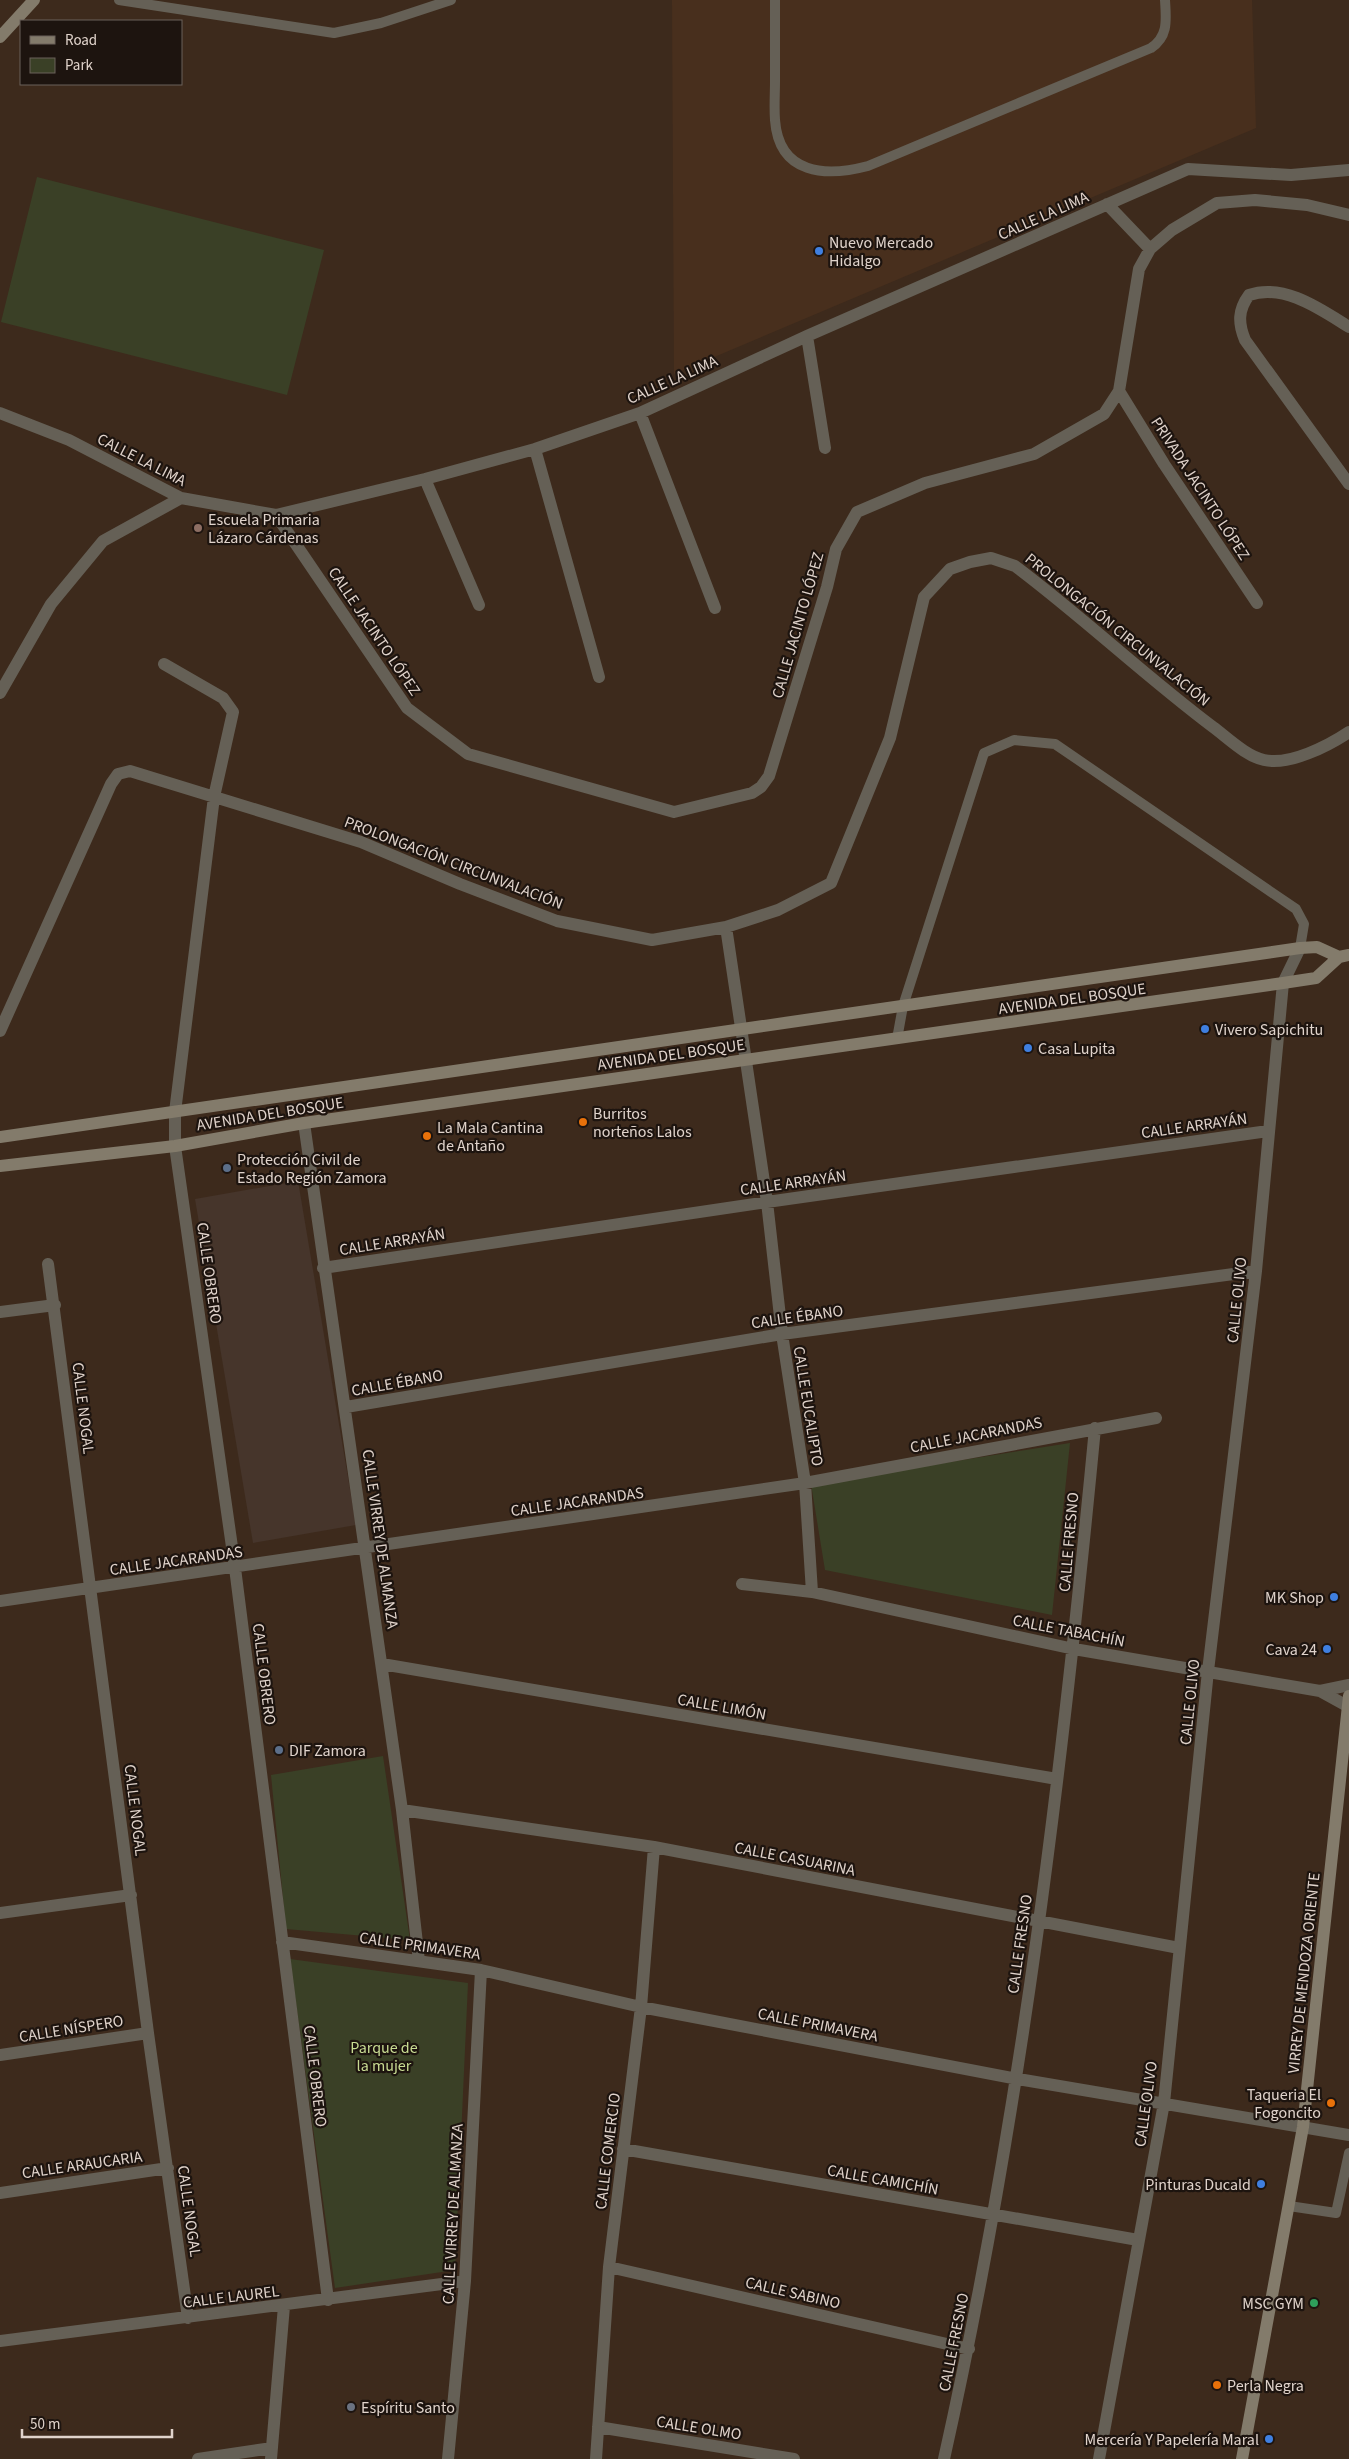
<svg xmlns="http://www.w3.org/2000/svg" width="1349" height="2459" font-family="'Source Sans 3',sans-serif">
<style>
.built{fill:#482f1d}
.education{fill:#46352b}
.green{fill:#3a4026}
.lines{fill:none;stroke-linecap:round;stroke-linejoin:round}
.lane{stroke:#656056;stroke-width:10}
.street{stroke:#656056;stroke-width:12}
.secondary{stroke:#837b6b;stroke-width:12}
.shop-dot{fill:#3f7fe0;stroke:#1d140f;stroke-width:2}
.education-dot{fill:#8d6e63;stroke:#1d140f;stroke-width:2}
.food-dot{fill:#e8710a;stroke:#1d140f;stroke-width:2}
.service-dot{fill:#5c6f8a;stroke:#1d140f;stroke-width:2}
.leisure-dot{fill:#2e9e5b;stroke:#1d140f;stroke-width:2}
.worship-dot{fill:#6b7280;stroke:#1d140f;stroke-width:2}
.labels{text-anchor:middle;stroke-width:4.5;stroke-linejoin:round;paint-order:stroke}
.street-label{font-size:16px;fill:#e0d3cb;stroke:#1d140f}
.poi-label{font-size:16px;fill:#e0d3cb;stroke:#1d140f;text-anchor:start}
.park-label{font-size:16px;fill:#c8db92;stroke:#1d140f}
</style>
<rect width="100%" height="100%" fill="#3d2a1c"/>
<!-- built -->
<path class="built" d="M 672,0 L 1252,0 L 1256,128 L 674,374 Z"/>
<!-- education -->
<path class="education" d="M 298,1181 L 356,1525 L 253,1543 L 195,1199 Z"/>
<!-- green -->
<path class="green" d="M 37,177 L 324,250 L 287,395 L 1,322 Z
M 1070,1443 L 1052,1615 L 825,1570 L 811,1484 Z
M 383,1756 L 410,1940 L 286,1929 L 271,1775 Z
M 290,1959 L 468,1983 L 455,2270 L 335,2288 Z"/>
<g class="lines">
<!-- lane -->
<path class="lane" d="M 119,0 L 334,33 L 381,23 L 451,0
M 775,0 C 775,27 775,54 775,81 C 775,94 774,107 775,120 C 779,175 826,177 868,166 L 1151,48 C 1169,36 1166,19 1165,0
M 897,1039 L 903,1006 L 984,753 L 1014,740 L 1055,744 L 1296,909 L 1304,924 L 1300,948
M 1289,2206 L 1336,2213 L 1349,2153"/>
<!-- street -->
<path class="street" d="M 1107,204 L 1150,249
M 1349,327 C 1320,309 1284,283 1249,295 C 1238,310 1238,323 1245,340 L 1349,484
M 807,336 L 825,448
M 1119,391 L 1164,464 L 1257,603
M 0,413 L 69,440 L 181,498 L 276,515 L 425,479 L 535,449 L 640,413 L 807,336 L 1188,169 L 1291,175 L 1349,170
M 640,413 L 715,608
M 535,449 L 599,677
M 425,479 L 479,605
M 276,515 L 407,708 L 468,754 L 674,812 L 752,793 L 761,787 L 769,776 L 827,587 L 836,549 L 857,512 L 925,483 L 1034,454 L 1104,414 L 1119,391 L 1139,269 L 1150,249 L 1172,230 L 1217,203 L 1255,200 L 1307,205 L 1349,215
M 164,664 L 223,698 L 233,712 L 214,797 L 175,1112 L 175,1146 L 235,1568 L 328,2300
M 0,693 L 51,604 L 103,541 L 181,498
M 726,927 L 767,1202 L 782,1334 L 805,1483 L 812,1592
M 0,1031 L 111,784 L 118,774 L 130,771 L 361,842 L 460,884 L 557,921 L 652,940 L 726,927 L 778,910 L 831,883 L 890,738 L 924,597 L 950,569 L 970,562 L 991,558 L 1015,566 C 1083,617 1145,676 1213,727 C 1228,738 1246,756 1264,760 C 1289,766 1328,746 1349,732
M 304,1123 L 402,1810 L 419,1961
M 48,1264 L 148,2033 L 188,2318
M 323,1268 L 767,1202 L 1268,1131
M 0,1312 L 55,1305
M 346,1407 L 782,1334 L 1256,1271
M 742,1584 L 812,1592 L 1074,1649 L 1320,1691 L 1349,1685
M 0,1601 L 805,1483 L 1156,1418
M 382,1664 L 1057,1779
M 1320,1691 L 1349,1707
M 402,1810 L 654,1847 L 1179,1948
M 0,1913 L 131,1895
M 282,1942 L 481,1970 L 641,2007 L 1018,2079 L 1349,2135
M 0,2055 L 148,2033
M 623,2149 L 1138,2240
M 0,2193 L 168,2168
M 609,2267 L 969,2349
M 0,2341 L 465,2281
M 598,2427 L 794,2459
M 198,2459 L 272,2448
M 271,2459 L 284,2306
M 448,2459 L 465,2281 L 481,1970
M 596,2459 L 609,2267 L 641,2007 L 654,1847
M 944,2459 C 1020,2119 1062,1774 1095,1428
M 1099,2459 L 1164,2103 L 1208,1671 L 1256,1271 L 1283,983 L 1300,948"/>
<!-- secondary -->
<path class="secondary" d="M 0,37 L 34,0
M 0,1137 L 1300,948 L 1317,947 L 1339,957 L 1349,955
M 0,1166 L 175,1146 L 304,1123 L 1283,983 L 1316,978 L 1339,957
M 1242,2459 L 1303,2127 L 1349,1696"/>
</g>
<!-- markers -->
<g class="shop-dot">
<circle cx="819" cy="251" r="5"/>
<circle cx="1205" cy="1029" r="5"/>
<circle cx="1028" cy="1048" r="5"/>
<circle cx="1334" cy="1597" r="5"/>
<circle cx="1327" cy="1649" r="5"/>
<circle cx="1261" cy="2184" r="5"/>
<circle cx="1269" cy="2439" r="5"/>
</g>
<circle class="education-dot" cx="198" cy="528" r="5"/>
<g class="food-dot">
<circle cx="583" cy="1122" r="5"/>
<circle cx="427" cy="1136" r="5"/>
<circle cx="1331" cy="2103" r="5"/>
<circle cx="1217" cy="2385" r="5"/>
</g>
<g class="service-dot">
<circle cx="227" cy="1168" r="5"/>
<circle cx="279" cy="1750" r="5"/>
</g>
<circle class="leisure-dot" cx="1314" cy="2303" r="5"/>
<circle class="worship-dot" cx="351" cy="2407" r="5"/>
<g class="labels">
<!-- street labels -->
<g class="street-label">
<text transform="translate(1043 215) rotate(-24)" y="6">CALLE LA LIMA</text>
<text transform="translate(672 379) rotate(-24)" y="6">CALLE LA LIMA</text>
<text transform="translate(142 459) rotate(27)" y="6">CALLE LA LIMA</text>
<text transform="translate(1201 488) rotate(57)" y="6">PRIVADA JACINTO LÓPEZ</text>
<text transform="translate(797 625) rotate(-74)" y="6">CALLE JACINTO LÓPEZ</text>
<text transform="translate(1118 629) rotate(39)" y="6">PROLONGACIÓN CIRCUNVALACIÓN</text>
<text transform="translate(375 631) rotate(56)" y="6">CALLE JACINTO LÓPEZ</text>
<text transform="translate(454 862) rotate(21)" y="6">PROLONGACIÓN CIRCUNVALACIÓN</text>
<text transform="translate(1072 998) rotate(-8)" y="6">AVENIDA DEL BOSQUE</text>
<text transform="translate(671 1054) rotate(-8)" y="6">AVENIDA DEL BOSQUE</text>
<text transform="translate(270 1113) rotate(-9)" y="6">AVENIDA DEL BOSQUE</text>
<text transform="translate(1194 1125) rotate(-8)" y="6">CALLE ARRAYÁN</text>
<text transform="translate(793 1182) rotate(-8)" y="6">CALLE ARRAYÁN</text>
<text transform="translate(392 1241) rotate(-9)" y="6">CALLE ARRAYÁN</text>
<text transform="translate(210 1273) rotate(82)" y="6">CALLE OBRERO</text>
<text transform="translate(1236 1300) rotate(-84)" y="6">CALLE OLIVO</text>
<text transform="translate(797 1316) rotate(-8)" y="6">CALLE ÉBANO</text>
<text transform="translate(397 1382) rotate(-10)" y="6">CALLE ÉBANO</text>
<text transform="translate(809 1406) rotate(81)" y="6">CALLE EUCALIPTO</text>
<text transform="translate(84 1408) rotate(83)" y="6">CALLE NOGAL</text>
<text transform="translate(976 1434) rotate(-11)" y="6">CALLE JACARANDAS</text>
<text transform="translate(577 1501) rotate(-8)" y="6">CALLE JACARANDAS</text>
<text transform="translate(381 1539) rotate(82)" y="6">CALLE VIRREY DE ALMANZA</text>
<text transform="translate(1068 1542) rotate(-85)" y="6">CALLE FRESNO</text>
<text transform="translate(176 1560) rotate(-8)" y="6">CALLE JACARANDAS</text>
<text transform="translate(1069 1630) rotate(11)" y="6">CALLE TABACHÍN</text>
<text transform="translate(265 1674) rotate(83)" y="6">CALLE OBRERO</text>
<text transform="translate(1189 1702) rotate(-84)" y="6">CALLE OLIVO</text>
<text transform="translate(722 1706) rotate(10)" y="6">CALLE LIMÓN</text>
<text transform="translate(136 1810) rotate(83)" y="6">CALLE NOGAL</text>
<text transform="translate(795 1858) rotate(11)" y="6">CALLE CASUARINA</text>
<text transform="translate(1019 1944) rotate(-82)" y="6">CALLE FRESNO</text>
<text transform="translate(420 1945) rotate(8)" y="6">CALLE PRIMAVERA</text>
<text transform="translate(1303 1973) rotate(-84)" y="6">VIRREY DE MENDOZA ORIENTE</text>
<text transform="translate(818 2024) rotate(11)" y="6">CALLE PRIMAVERA</text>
<text transform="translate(71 2028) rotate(-9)" y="6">CALLE NÍSPERO</text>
<text transform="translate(316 2076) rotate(83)" y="6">CALLE OBRERO</text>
<text transform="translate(1145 2104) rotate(-82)" y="6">CALLE OLIVO</text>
<text transform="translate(607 2151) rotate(-83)" y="6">CALLE COMERCIO</text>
<text transform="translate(82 2164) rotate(-8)" y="6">CALLE ARAUCARIA</text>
<text transform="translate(883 2179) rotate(10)" y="6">CALLE CAMICHÍN</text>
<text transform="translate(190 2211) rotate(82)" y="6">CALLE NOGAL</text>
<text transform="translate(452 2214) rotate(-87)" y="6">CALLE VIRREY DE ALMANZA</text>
<text transform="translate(793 2292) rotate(13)" y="6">CALLE SABINO</text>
<text transform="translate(231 2296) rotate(-7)" y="6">CALLE LAUREL</text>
<text transform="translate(953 2342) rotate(-79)" y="6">CALLE FRESNO</text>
<text transform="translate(699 2427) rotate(9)" y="6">CALLE OLMO</text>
</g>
<!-- poi labels -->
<g class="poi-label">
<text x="829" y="248">Nuevo Mercado<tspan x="829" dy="18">Hidalgo</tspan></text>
<text x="208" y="525">Escuela Primaria<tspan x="208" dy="18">Lázaro Cárdenas</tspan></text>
<text x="1215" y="1035">Vivero Sapichitu</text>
<text x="1038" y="1054">Casa Lupita</text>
<text x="593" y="1119">Burritos<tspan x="593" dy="18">norteños Lalos</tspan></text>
<text x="437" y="1133">La Mala Cantina<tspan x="437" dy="18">de Antaño</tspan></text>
<text x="237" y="1165">Protección Civil de<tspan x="237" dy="18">Estado Región Zamora</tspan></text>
<text x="1324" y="1603" text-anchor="end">MK Shop</text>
<text x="1317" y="1655" text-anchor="end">Cava 24</text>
<text x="289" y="1756">DIF Zamora</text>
<text x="1321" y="2100" text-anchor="end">Taqueria El<tspan x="1321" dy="18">Fogoncito</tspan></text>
<text x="1251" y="2190" text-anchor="end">Pinturas Ducald</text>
<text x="1304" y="2309" text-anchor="end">MSC GYM</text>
<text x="1227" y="2391">Perla Negra</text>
<text x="361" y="2413">Espíritu Santo</text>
<text x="1259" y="2445" text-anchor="end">Mercería Y Papelería Maral</text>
</g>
<!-- park labels -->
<g class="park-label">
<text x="384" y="2053">Parque de<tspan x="384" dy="18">la mujer</tspan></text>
</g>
</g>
<!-- legend -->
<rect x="20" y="20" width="162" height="65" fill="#1d140f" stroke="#6b605a"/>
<rect x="30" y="36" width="25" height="8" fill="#837b6b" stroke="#6b605a"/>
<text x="65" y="45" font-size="15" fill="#e0d3cb">Road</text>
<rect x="30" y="58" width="25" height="15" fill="#3a4026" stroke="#6b605a"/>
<text x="65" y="70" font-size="15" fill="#e0d3cb">Park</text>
<!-- scale -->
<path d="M22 2429v8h150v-8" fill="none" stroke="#e0d3cb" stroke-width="2.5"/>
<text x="30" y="2429" font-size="15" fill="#e0d3cb" stroke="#1d140f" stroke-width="4" paint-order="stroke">50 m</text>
</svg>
